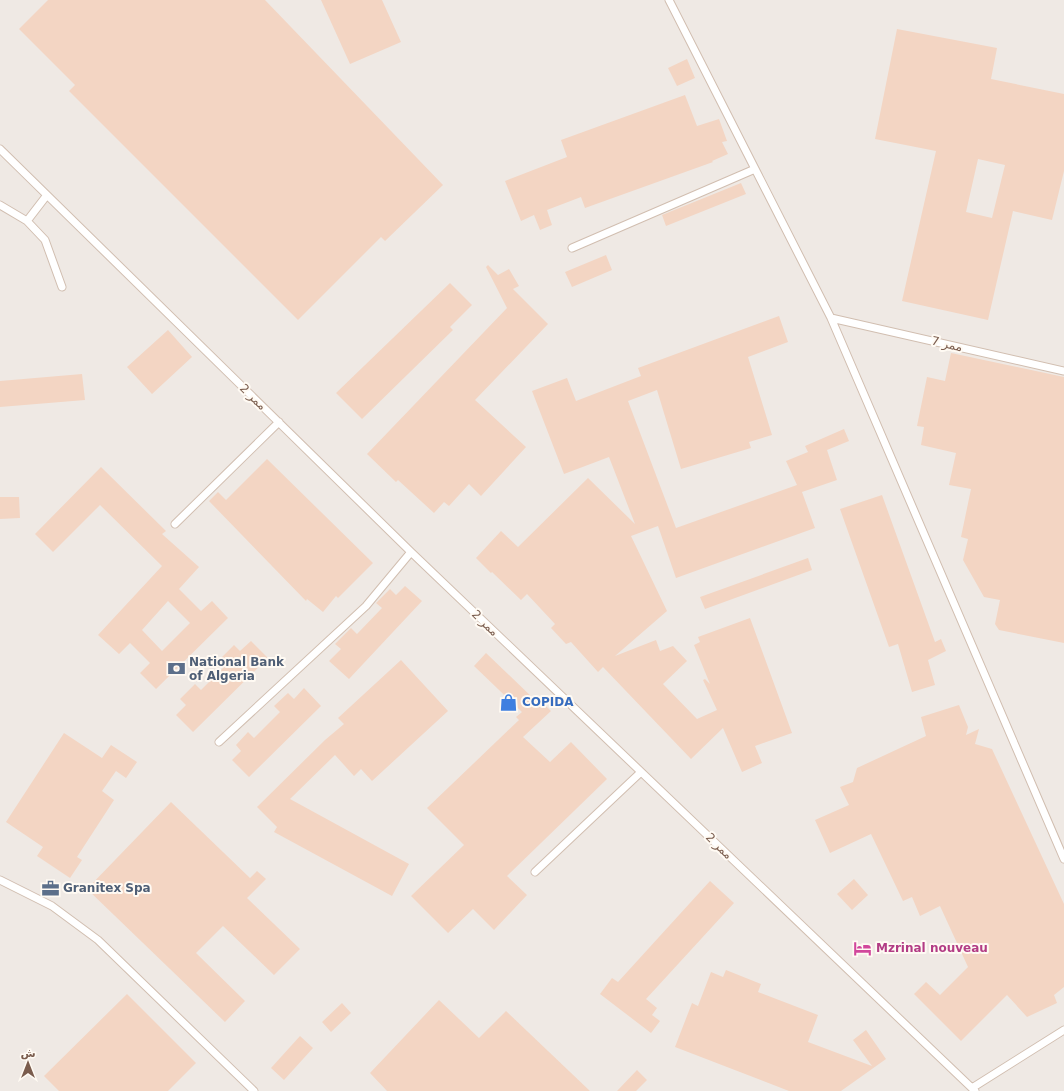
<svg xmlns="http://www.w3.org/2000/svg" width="1064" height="1091" font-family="'DejaVu Sans','Noto Naskh Arabic',sans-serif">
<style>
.industrial{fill:#efe9e4}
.building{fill:#f3d5c3;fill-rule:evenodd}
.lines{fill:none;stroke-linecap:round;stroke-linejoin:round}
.service-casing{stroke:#d1beb0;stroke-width:9}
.service{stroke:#fff;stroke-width:7}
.labels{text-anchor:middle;stroke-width:4;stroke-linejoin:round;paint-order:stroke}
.street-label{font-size:12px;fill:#7a5c4d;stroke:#fffaf3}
.service-label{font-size:12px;font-weight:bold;fill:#4e5e75;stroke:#fffaf3;text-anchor:start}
.shop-label{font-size:12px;font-weight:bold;fill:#366cbe;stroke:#fffaf3;text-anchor:start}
.hotel-label{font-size:12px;font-weight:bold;fill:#b23c85;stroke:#fffaf3;text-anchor:start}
</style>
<rect width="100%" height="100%" fill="#fdf6ec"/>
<!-- industrial -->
<path class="industrial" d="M 0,0 L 1064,0 L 1064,1091 L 0,1091 Z"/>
<!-- building -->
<path class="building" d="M 48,0 L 265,0 L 443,185 L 385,241 L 381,237 L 298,320 L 69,91 L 75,85 L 19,29 Z
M 321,0 L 382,0 L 401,42 L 350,64 Z
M 897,29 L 997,48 L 991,79 L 1064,94 L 1064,171 L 1052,220 L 1013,211 L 988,320 L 902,301 L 936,151 L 875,139 ZM 978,159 L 1005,165 L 992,218 L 966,212 Z
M 687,59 L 695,78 L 677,86 L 668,68 Z
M 685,95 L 697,126 L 719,119 L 727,141 L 722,142 L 728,154 L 712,161 L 713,162 L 585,208 L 581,197 L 547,210 L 552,225 L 540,230 L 534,215 L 521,221 L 505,181 L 567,157 L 561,140 Z
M 741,183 L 746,194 L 666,226 L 662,215 Z
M 606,255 L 612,270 L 572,287 L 565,272 Z
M 488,265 L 498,275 L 509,269 L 519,286 L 513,289 L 548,324 L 475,400 L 526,447 L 481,496 L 469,484 L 449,506 L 444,502 L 434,513 L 398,480 L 396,482 L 367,454 L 507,308 L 486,267 Z
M 450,283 L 472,305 L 450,327 L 453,330 L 362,419 L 336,393 Z
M 779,316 L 788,342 L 748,357 L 772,435 L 749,442 L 751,448 L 681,469 L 657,390 L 628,401 L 676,528 L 797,485 L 786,461 L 808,452 L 805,446 L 844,429 L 849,441 L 827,450 L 837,480 L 802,492 L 815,528 L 676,578 L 658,526 L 631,536 L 667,611 L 615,656 L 656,640 L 660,651 L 673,646 L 687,661 L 663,684 L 697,719 L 717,710 L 703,680 L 705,679 L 710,684 L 694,645 L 700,642 L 698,637 L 750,618 L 792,733 L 755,746 L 762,763 L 742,772 L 723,728 L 691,759 L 603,667 L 598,672 L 571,642 L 566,644 L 551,628 L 555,624 L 527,594 L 521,600 L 492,572 L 491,573 L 476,558 L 501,531 L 518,547 L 588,478 L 635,524 L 609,457 L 564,474 L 532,391 L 567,378 L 576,401 L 641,376 L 638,368 Z
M 168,330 L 192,357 L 152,394 L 127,367 Z
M 951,353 L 1064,377 L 1064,643 L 999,630 L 995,624 L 1000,600 L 984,597 L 963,560 L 968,539 L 961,537 L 971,489 L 949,485 L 956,453 L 921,445 L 924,427 L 917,426 L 927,377 L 945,381 Z
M 82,374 L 85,400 L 0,407 L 0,381 Z
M 267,459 L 373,563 L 338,598 L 336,596 L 323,612 L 307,599 L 306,601 L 209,501 L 218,492 L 226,500 Z
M 101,467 L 166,531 L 162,534 L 199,567 L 179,589 L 201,611 L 212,601 L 228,618 L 156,689 L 140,673 L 150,663 L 130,643 L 119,654 L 98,635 L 162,566 L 100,505 L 53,552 L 35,534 ZM 168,601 L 190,623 L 162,651 L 142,630 Z
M 882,495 L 935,642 L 941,639 L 946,651 L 928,660 L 935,685 L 912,692 L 898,644 L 889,647 L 840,509 Z
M 0,497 L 19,497 L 20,518 L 0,519 Z
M 808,558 L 812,570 L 705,609 L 700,597 Z
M 405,586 L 422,601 L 349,679 L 329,661 L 341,649 L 335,644 L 351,628 L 357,634 L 382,608 L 376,603 L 390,589 L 396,595 Z
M 251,641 L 268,658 L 193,732 L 176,715 L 186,705 L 180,699 L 195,684 L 201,690 L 226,665 L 220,659 L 234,645 L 240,651 Z
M 486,653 L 535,700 L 537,697 L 551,711 L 523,737 L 550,762 L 571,742 L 607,779 L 507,876 L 527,895 L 494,930 L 473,909 L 448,933 L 411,896 L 464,845 L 427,808 L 519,720 L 516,717 L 522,712 L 474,666 Z
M 401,660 L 448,711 L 372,781 L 361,769 L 354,776 L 335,755 L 290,799 L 409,864 L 392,896 L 274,832 L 277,827 L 257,807 L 325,740 L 344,724 L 338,718 Z
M 304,688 L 321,706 L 249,777 L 232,760 L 241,751 L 236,745 L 248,732 L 254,738 L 280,712 L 274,706 L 288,693 L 294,699 Z
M 959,705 L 968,727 L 966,735 L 979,729 L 975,744 L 992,749 L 1064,904 L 1064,987 L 1054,995 L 1057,1003 L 1027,1017 L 1007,995 L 961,1041 L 914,994 L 926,982 L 940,995 L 968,967 L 940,906 L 920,916 L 912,897 L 903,901 L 871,834 L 830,853 L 815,820 L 849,805 L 840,787 L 853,782 L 857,768 L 926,736 L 921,717 Z
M 64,733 L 102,758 L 111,745 L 137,762 L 126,778 L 116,771 L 102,791 L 114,800 L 77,857 L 82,860 L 70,878 L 37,856 L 43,847 L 6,822 Z
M 171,802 L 250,878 L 257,871 L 266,879 L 247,898 L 300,949 L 274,975 L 223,926 L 196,953 L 245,1001 L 225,1022 L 87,889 Z
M 854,879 L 868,895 L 852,910 L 837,894 Z
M 710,881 L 734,903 L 646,999 L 657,1008 L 652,1015 L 660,1021 L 651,1033 L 600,994 L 612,978 L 618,982 Z
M 726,970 L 761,984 L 758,992 L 818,1015 L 808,1042 L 872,1066 L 853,1040 L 866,1030 L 886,1059 L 841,1091 L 789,1091 L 675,1047 L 692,1003 L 698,1006 L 711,972 L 723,977 Z
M 127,994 L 196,1063 L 168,1091 L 59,1091 L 44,1076 Z
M 439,1000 L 479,1038 L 506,1011 L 590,1091 L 387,1091 L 370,1073 Z
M 342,1003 L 351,1013 L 331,1032 L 322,1022 Z
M 300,1036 L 313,1048 L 284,1080 L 271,1068 Z
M 637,1070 L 647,1080 L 636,1091 L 617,1091 Z"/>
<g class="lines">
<defs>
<path id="service" d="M 669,0 L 831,318 L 1064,859
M 0,149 L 411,552 L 975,1091
M 0,205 L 27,221 L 45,240 L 62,287
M 27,221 L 47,195
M 572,248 L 755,169
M 831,318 L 1064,371
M 175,524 L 279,422
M 219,742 L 366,606 L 411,552
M 535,872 L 641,772
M 0,880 L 52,906 L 98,940 L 254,1091
M 972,1088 L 1064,1030"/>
</defs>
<!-- service casing -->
<use href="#service" class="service-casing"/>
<!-- service -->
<use href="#service" class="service"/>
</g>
<!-- icons -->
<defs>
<symbol id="bank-bare" viewBox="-9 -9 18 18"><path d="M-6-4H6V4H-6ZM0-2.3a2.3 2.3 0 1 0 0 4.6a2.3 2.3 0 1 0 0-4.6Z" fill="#5c6f8a" stroke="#fffaf3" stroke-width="2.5" paint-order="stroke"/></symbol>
<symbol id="shop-bare" viewBox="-9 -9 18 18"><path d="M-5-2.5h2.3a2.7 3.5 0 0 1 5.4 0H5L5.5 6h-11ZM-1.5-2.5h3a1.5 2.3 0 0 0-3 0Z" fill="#3f7fe0" stroke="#fffaf3" stroke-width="2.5" paint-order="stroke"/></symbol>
<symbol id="office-bare" viewBox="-9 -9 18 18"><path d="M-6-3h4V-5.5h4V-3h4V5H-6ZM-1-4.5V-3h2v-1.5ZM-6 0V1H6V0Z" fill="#5c6f8a" stroke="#fffaf3" stroke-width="2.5" paint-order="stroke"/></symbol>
<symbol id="hotel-bare" viewBox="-9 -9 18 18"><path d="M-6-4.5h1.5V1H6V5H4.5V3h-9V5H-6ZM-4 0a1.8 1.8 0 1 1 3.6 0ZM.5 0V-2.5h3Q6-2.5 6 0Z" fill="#d1479c" stroke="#fffaf3" stroke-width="2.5" paint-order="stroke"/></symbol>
</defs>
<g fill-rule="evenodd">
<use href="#bank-bare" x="164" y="656" width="25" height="25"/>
<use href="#shop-bare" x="496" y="690" width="25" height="25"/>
<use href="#office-bare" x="38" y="876" width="25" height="25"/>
<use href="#hotel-bare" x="850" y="936" width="25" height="25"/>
</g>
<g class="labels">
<!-- street labels -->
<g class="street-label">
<text transform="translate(947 344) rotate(13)" y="4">ممر 7</text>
<text transform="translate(253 397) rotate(44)" y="4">ممر 2</text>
<text transform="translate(485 623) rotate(44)" y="4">ممر 2</text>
<text transform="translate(719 846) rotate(44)" y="4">ممر 2</text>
</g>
<!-- service labels -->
<g class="service-label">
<text x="189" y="666">National Bank<tspan x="189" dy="14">of Algeria</tspan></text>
<text x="63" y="892">Granitex Spa</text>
</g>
<!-- shop labels -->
<g class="shop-label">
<text x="522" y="706">COPIDA</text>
</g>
<!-- hotel labels -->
<g class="hotel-label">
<text x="876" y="952">Mzrinal nouveau</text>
</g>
</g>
<!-- north arrow -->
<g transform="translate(28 1063)" stroke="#fffaf3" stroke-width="3" paint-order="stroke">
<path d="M0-3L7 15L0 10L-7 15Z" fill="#7a5c4d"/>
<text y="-6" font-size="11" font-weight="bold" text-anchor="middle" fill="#7a5c4d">ش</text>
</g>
</svg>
